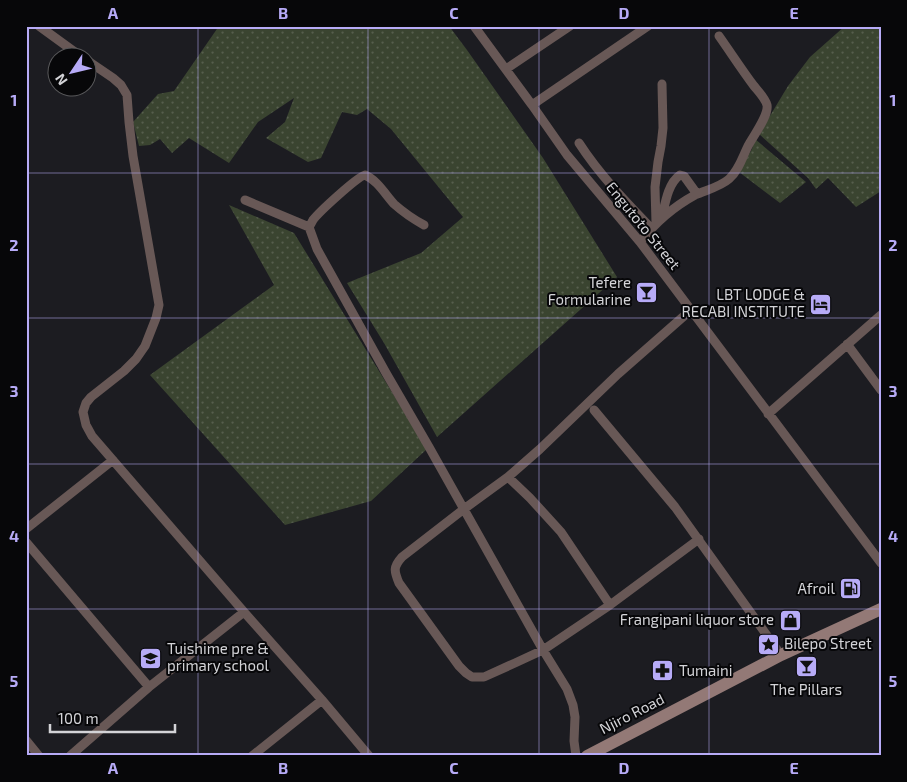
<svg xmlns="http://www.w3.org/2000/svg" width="907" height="782" font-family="'Exo 2',sans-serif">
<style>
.grass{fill:url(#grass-dots)}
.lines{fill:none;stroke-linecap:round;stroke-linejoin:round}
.street{stroke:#685856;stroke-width:9}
.secondary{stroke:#937976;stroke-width:12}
.grid{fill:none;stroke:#b7abf7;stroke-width:1;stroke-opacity:0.55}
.labels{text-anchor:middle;stroke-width:4;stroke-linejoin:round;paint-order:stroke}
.street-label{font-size:15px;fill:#d3d3d7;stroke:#070709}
.poi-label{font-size:15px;fill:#d3d3d7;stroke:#070709;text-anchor:end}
.neatline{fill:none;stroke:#b7abf7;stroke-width:2}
.grid-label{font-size:16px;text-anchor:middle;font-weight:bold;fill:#b7abf7}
</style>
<defs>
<pattern id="grass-dots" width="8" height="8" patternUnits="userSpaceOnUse" patternTransform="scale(1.25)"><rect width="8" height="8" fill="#3a4430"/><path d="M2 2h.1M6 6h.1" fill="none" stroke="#565e4d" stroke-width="1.8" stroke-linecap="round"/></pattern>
</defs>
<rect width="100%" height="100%" fill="#1c1c21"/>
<!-- grass -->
<path class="grass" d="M 219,26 L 449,26 L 467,50 L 543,158 L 617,277 L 437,437 L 384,343 L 347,283 L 421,253 L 463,217 L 391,129 L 367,109 L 357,115 L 342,112 L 321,158 L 308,162 L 266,138 L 285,122 L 294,98 L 258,122 L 229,163 L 189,138 L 172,153 L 160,139 L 150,145 L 139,146 L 133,122 L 158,94 L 174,91 Z
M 845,26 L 881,26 L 881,191 L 878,193 L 856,207 L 828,178 L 816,189 L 808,178 L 759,134 L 788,86 L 810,57 Z
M 755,139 L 806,182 L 780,203 L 739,172 L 752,149 Z
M 229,205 L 294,233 L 427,449 L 371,501 L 285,525 L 150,375 L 274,285 Z"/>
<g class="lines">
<!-- street -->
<path class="street" d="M 39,26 L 83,58
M 474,26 L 532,105 L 567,155 L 640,242 L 881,563
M 88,61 L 113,78 L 121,85 L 127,95 L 129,122 L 133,156 L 159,305 L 156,318 L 145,346 L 136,359 L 124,371 L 91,397 L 86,403 L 83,412 L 86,425 L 92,436 L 244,612 L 322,700 L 369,756
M 506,69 L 570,26
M 532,105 L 648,26
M 579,143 C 599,174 625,201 651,228
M 245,200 L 309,227
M 662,217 C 665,204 668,183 680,175 L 684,176 L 697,194
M 656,223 L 655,187 L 658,162 L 661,146 L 663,128 L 662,84
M 424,225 C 413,219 403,212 394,204 C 385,194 377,180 365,175 C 357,177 319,212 313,220 C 312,222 311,224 309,227 L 317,249 L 386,373 L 429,447 L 543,650 L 567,689 L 573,705 L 575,717 L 574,741 L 576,756
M 640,242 C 655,223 673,207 695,195 C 706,190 720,187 729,179 C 739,170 742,158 748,146 C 753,136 769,116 767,105 C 765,98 759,92 754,86 C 742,70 731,53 719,36
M 692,309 L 618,374 L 540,449 L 508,477 L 464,509 L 402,557 C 393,567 394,571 399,583 L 459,666 L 466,673 L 472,677 L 484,677 L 515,663 L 543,650 L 610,605 L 699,539
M 847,344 L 881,390
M 594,410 L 675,507 L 781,655
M 768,414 L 881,315
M 508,477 L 530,498 L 561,532 L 610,605
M 26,529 L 113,460
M 26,542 L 149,687
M 26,740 L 39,756
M 70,756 L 149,687 L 244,612
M 252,756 L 322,700"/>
<!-- secondary -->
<path class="secondary" d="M 587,756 L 781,655 L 881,609"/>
</g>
<!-- grid -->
<path class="grid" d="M 198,26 L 198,756M 368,26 L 368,756M 539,26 L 539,756M 709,26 L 709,756M 26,173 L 881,173M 26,318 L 881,318M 26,464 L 881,464M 26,609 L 881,609"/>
<!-- icons -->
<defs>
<symbol id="bar-square" viewBox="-11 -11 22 22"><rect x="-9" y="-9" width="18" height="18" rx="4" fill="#b7abf7" stroke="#070709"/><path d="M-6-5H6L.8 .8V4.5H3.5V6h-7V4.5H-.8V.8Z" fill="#111"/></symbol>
<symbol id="hotel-square" viewBox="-11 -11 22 22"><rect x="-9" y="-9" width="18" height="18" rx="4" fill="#b7abf7" stroke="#070709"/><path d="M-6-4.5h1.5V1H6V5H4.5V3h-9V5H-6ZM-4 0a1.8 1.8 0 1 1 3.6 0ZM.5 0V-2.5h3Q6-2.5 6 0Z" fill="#111"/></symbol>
<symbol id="fuel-square" viewBox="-11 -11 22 22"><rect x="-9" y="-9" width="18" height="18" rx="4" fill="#b7abf7" stroke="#070709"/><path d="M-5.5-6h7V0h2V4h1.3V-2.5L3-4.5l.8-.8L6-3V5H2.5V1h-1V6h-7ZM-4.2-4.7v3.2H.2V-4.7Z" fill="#111"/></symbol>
<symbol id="shop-square" viewBox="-11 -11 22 22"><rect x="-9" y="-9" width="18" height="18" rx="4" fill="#b7abf7" stroke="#070709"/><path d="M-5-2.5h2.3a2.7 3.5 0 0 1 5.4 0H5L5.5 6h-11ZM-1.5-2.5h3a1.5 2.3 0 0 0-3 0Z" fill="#111"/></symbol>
<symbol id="sight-square" viewBox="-11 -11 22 22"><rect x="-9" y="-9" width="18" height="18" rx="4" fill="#b7abf7" stroke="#070709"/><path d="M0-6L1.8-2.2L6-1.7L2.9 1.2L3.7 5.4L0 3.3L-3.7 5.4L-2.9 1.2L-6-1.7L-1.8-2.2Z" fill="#111"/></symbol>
<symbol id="school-square" viewBox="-11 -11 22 22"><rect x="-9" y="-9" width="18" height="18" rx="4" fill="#b7abf7" stroke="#070709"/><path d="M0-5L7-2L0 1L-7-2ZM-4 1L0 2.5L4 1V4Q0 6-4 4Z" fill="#111"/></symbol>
<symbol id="pharmacy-square" viewBox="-11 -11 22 22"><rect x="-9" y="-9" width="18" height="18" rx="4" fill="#b7abf7" stroke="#070709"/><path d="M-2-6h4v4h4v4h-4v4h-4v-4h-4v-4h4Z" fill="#111"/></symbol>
</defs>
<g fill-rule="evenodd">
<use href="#bar-square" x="634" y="280" width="25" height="25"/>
<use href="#hotel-square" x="808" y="292" width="25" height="25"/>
<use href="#fuel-square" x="838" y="576" width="25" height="25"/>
<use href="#shop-square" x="778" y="608" width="25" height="25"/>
<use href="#sight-square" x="756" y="632" width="25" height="25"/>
<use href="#school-square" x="138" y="646" width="25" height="25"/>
<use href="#bar-square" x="794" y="654" width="25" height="25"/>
<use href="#pharmacy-square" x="650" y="658" width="25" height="25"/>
</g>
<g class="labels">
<!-- street labels -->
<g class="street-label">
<text transform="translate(643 226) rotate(51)" y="5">Engutoto Street</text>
<text transform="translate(632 714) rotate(-27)" y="5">Njiro Road</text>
</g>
<!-- poi labels -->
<g class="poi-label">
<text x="631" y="288">Tefere<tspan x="631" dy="17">Formularine</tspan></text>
<text x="805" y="300">LBT LODGE &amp;<tspan x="805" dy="17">RECABI INSTITUTE</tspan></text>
<text x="835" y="594">Afroil</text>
<text x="774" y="625">Frangipani liquor store</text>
<text x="784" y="649" text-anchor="start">Bilepo Street</text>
<text x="167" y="654" text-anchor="start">Tuishime pre &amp;<tspan x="167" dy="17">primary school</tspan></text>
<text x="679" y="676" text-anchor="start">Tumaini</text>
<text x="806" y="695" text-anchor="middle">The Pillars</text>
</g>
</g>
<!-- border -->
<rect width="907" height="782" fill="none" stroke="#070709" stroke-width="55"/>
<!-- north arrow -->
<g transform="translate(72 72) rotate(235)"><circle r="24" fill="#070709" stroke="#59595b"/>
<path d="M0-4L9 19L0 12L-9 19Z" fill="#b7abf7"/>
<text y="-8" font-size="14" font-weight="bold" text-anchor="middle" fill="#d3d3d7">N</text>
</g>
<!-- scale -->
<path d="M50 724v8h125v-8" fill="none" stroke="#d3d3d7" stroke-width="2.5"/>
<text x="58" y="724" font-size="15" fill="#d3d3d7" stroke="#070709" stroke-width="4" paint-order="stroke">100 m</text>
<rect x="28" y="28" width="852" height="726" class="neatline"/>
<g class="grid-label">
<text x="113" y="19">A</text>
<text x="283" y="19">B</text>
<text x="454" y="19">C</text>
<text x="624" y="19">D</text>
<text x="794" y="19">E</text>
<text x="14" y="106">1</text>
<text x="893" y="106">1</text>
<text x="14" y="251">2</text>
<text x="893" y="251">2</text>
<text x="14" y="397">3</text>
<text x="893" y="397">3</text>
<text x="14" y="542">4</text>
<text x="893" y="542">4</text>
<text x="14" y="687">5</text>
<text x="893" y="687">5</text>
<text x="113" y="774">A</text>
<text x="283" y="774">B</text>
<text x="454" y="774">C</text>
<text x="624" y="774">D</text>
<text x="794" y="774">E</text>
</g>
</svg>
